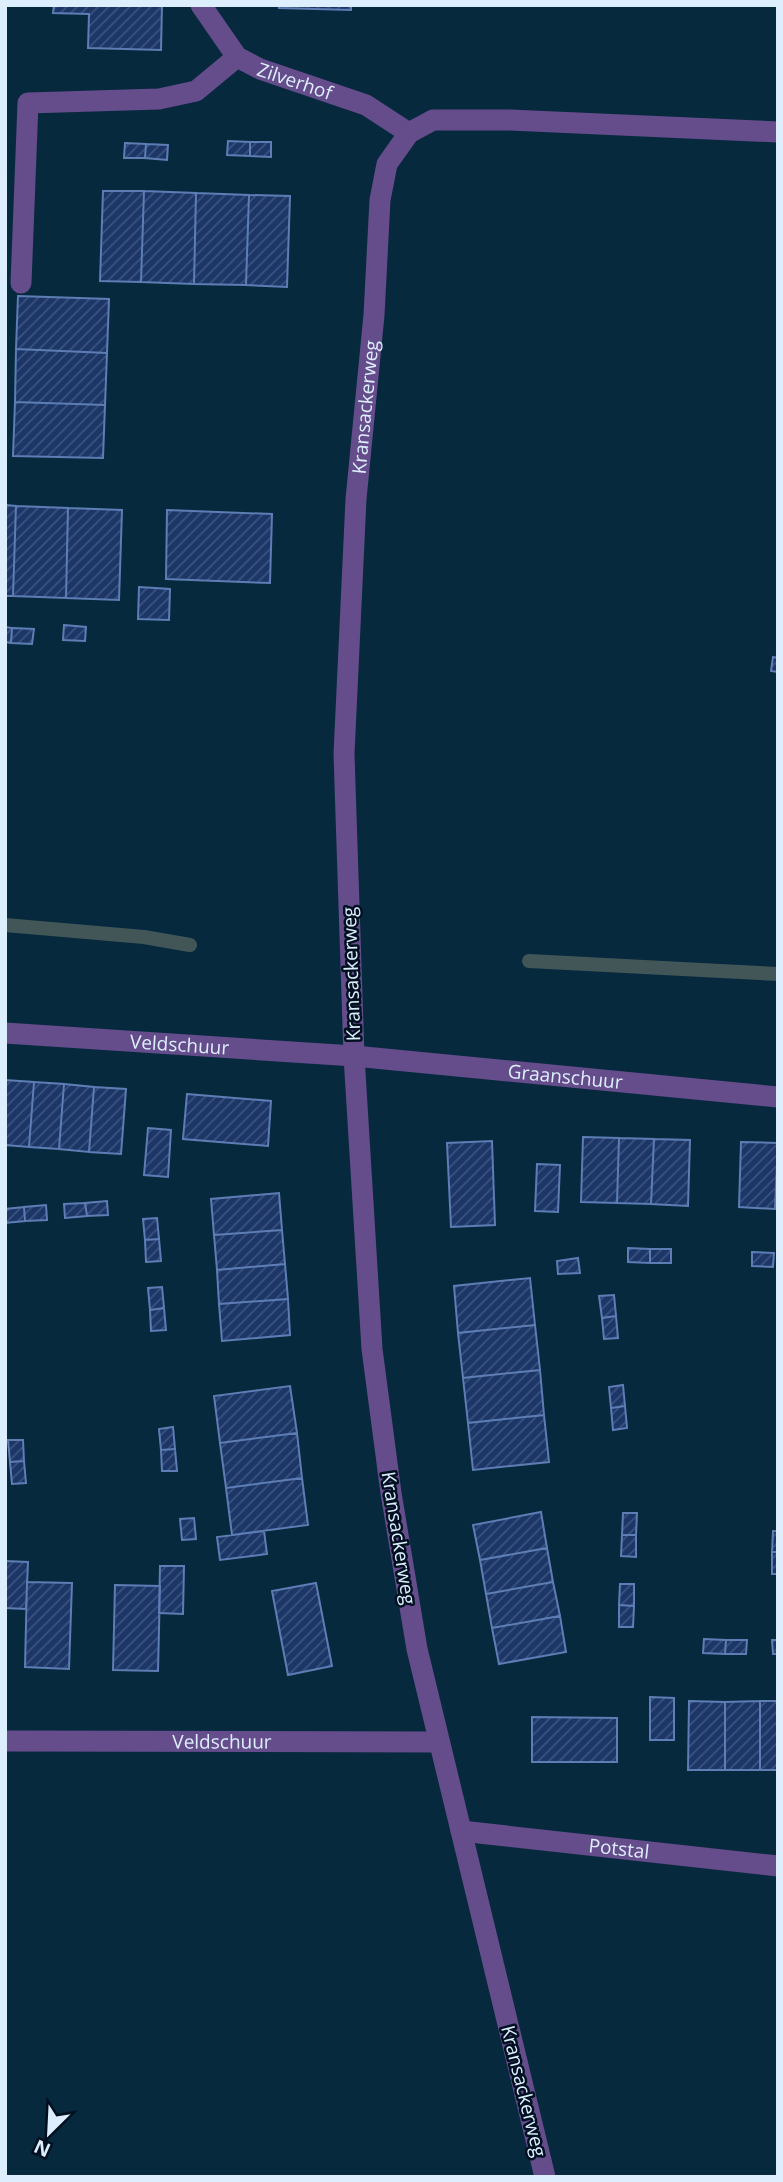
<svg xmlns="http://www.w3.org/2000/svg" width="783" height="2182" font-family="'Open Sans',sans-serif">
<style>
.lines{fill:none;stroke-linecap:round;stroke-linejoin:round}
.stream{stroke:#425657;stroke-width:14}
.building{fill:url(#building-hatch);stroke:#5d7db4;stroke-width:2}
.service{stroke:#654c8b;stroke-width:21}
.minor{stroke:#654c8b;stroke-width:21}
.labels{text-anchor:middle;stroke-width:5;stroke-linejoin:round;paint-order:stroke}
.street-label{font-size:19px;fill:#ddeffe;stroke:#001021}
</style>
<defs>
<pattern id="building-hatch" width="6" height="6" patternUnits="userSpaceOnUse" patternTransform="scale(1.75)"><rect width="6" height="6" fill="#1b3667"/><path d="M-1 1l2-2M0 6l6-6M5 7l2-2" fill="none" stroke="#3c537e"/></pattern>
</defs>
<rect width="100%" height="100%" fill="#06293e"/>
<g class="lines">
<!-- stream -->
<path class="stream" d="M 5,925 L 144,937 L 190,945
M 529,961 L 778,974"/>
</g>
<!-- building -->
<path class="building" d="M 54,5 L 162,5 L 161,50 L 88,48 L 89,14 L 53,13 Z
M 279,5 L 351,5 L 351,10 L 279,8 Z
M 228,141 L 250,142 L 250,156 L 227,155 Z
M 250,142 L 271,142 L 271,157 L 250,156 Z
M 125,143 L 146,144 L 145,158 L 124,158 Z
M 146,144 L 168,145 L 167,160 L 145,158 Z
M 103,191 L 144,191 L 141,282 L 100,281 Z
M 144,191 L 196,193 L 194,284 L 141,282 Z
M 196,193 L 249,195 L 246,285 L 194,284 Z
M 249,195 L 290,196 L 287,287 L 246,285 Z
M 18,296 L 109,299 L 107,353 L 16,349 Z
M 16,349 L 107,353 L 105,405 L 15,402 Z
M 15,402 L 105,405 L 103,458 L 13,456 Z
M 5,505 L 16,506 L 13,596 L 5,596 Z
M 16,506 L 68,508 L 66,598 L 13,596 Z
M 68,508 L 122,510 L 119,600 L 66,598 Z
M 167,510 L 272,514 L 270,583 L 166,579 Z
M 139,587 L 170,589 L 169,620 L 138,619 Z
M 64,625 L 86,627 L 85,641 L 63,640 Z
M 5,627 L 12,628 L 11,643 L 5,642 Z
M 12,628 L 34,629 L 32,644 L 11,643 Z
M 773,657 L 778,658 L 778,672 L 771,671 Z
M 5,1080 L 34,1082 L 29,1147 L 5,1145 Z
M 34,1082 L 64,1084 L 59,1149 L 29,1147 Z
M 64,1084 L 94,1087 L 89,1152 L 59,1149 Z
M 94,1087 L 126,1089 L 121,1154 L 89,1152 Z
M 187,1094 L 271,1101 L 268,1146 L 183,1139 Z
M 148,1128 L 171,1130 L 168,1177 L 144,1175 Z
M 583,1137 L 619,1138 L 617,1203 L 581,1202 Z
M 619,1138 L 654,1139 L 651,1204 L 617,1203 Z
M 654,1139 L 690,1140 L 688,1206 L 651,1204 Z
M 492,1141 L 495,1225 L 451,1227 L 447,1143 Z
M 741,1142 L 778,1143 L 775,1209 L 739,1207 Z
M 778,1143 L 778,1209 L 775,1209 Z
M 537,1164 L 560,1165 L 558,1212 L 535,1211 Z
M 279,1193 L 282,1230 L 214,1235 L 211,1199 Z
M 107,1201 L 108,1215 L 87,1216 L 85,1203 Z
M 85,1203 L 87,1216 L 65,1218 L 64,1204 Z
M 46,1205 L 47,1220 L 25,1221 L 24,1207 Z
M 24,1207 L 25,1221 L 5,1223 L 5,1209 Z
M 157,1218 L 159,1239 L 145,1240 L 143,1219 Z
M 282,1230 L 285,1264 L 217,1270 L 214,1235 Z
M 159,1239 L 161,1261 L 146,1262 L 145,1240 Z
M 628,1248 L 650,1249 L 650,1263 L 628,1262 Z
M 650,1249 L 671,1249 L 671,1263 L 650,1263 Z
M 752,1252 L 774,1253 L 773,1267 L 752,1266 Z
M 578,1258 L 580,1273 L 558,1274 L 557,1261 Z
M 285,1264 L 288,1299 L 219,1304 L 217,1270 Z
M 530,1278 L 535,1325 L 458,1333 L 454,1286 Z
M 162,1287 L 164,1308 L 150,1310 L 148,1288 Z
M 614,1295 L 616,1316 L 602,1318 L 599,1296 Z
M 288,1299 L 290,1335 L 222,1341 L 219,1304 Z
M 164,1308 L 166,1330 L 151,1331 L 150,1310 Z
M 616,1316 L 618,1338 L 604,1339 L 602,1318 Z
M 535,1325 L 540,1370 L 463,1378 L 458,1333 Z
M 540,1370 L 544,1415 L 468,1423 L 463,1378 Z
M 623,1385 L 625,1406 L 611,1408 L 609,1387 Z
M 290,1386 L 297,1433 L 220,1443 L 214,1396 Z
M 625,1406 L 627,1428 L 613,1430 L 611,1408 Z
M 544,1415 L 549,1462 L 473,1470 L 468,1423 Z
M 173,1427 L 175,1449 L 161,1450 L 159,1429 Z
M 297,1433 L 302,1478 L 226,1488 L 220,1443 Z
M 8,1440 L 23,1440 L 24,1461 L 10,1462 Z
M 175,1449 L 177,1471 L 162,1471 L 161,1450 Z
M 24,1461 L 26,1483 L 12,1484 L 10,1462 Z
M 302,1478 L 308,1525 L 232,1535 L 226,1488 Z
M 541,1512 L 547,1548 L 480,1560 L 473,1525 Z
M 623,1513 L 637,1513 L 636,1535 L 622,1535 Z
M 194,1518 L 196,1539 L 182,1540 L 180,1519 Z
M 264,1531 L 267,1554 L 220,1560 L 217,1537 Z
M 773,1531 L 778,1531 L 778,1552 L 772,1552 Z
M 622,1535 L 636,1535 L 636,1557 L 621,1556 Z
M 547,1548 L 553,1582 L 486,1594 L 480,1560 Z
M 772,1552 L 778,1552 L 778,1574 L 772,1574 Z
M 5,1561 L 28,1562 L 26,1609 L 5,1608 Z
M 160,1566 L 184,1566 L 183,1614 L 159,1613 Z
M 27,1582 L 72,1583 L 69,1669 L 25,1667 Z
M 553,1582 L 560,1616 L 492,1628 L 486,1594 Z
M 316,1583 L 332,1666 L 288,1675 L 272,1591 Z
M 620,1584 L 634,1584 L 634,1606 L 619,1605 Z
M 115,1585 L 160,1586 L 158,1671 L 113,1670 Z
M 619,1605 L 634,1606 L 633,1627 L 619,1627 Z
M 560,1616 L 566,1652 L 499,1664 L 492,1628 Z
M 704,1639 L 726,1640 L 725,1654 L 703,1653 Z
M 726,1640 L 747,1640 L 746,1654 L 725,1654 Z
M 772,1640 L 778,1640 L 778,1654 L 773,1654 Z
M 650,1697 L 674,1698 L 674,1740 L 650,1740 Z
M 689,1701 L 725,1702 L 725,1770 L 688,1770 Z
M 760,1701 L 760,1770 L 725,1770 L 725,1702 Z
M 760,1701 L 778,1701 L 778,1770 L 760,1770 Z
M 532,1717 L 617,1718 L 617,1762 L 532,1762 Z"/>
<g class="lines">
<!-- service -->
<path class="service" d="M 21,283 L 28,103 L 159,99 L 196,91 L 237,57"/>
<!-- minor -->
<g class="minor">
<path id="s1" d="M 201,5 L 237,57 L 260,69 L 366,105 L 409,133"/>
<path id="s2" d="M 5,1033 L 354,1056 L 778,1097"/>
<path id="s3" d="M 5,1741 L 439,1742"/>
<path id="s4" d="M 461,1831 L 778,1866"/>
<path id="s5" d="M 545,2177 L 417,1649 L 391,1493 L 372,1349 L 354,1056 L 344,754 L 356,499 L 374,315 L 380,200 L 387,164 L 409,133 L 433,120 L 510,120 L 778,132"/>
</g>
</g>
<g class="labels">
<!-- street labels -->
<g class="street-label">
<text dy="7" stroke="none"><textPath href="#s1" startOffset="126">Zilverhof</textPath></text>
<text dy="7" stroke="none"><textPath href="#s5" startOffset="1790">Kransackerweg</textPath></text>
<text transform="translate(351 974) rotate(-92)" y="7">Kransackerweg</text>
<text dy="7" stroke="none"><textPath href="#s2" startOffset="175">Veldschuur</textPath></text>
<text dy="7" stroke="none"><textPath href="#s2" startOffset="562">Graanschuur</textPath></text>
<text transform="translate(399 1538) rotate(81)" y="7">Kransackerweg</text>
<text dy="7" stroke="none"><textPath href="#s3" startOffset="217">Veldschuur</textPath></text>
<text dy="7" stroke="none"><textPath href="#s4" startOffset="159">Potstal</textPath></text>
<text transform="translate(524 2091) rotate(76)" y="7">Kransackerweg</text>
</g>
</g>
<!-- border -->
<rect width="783" height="2182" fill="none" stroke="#ddeffe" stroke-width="14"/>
<!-- north arrow -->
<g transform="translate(49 2133) rotate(204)" stroke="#001021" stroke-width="5" paint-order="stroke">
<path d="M0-5L12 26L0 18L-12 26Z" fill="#ddeffe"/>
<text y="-10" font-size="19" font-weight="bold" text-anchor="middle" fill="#ddeffe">N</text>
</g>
</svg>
